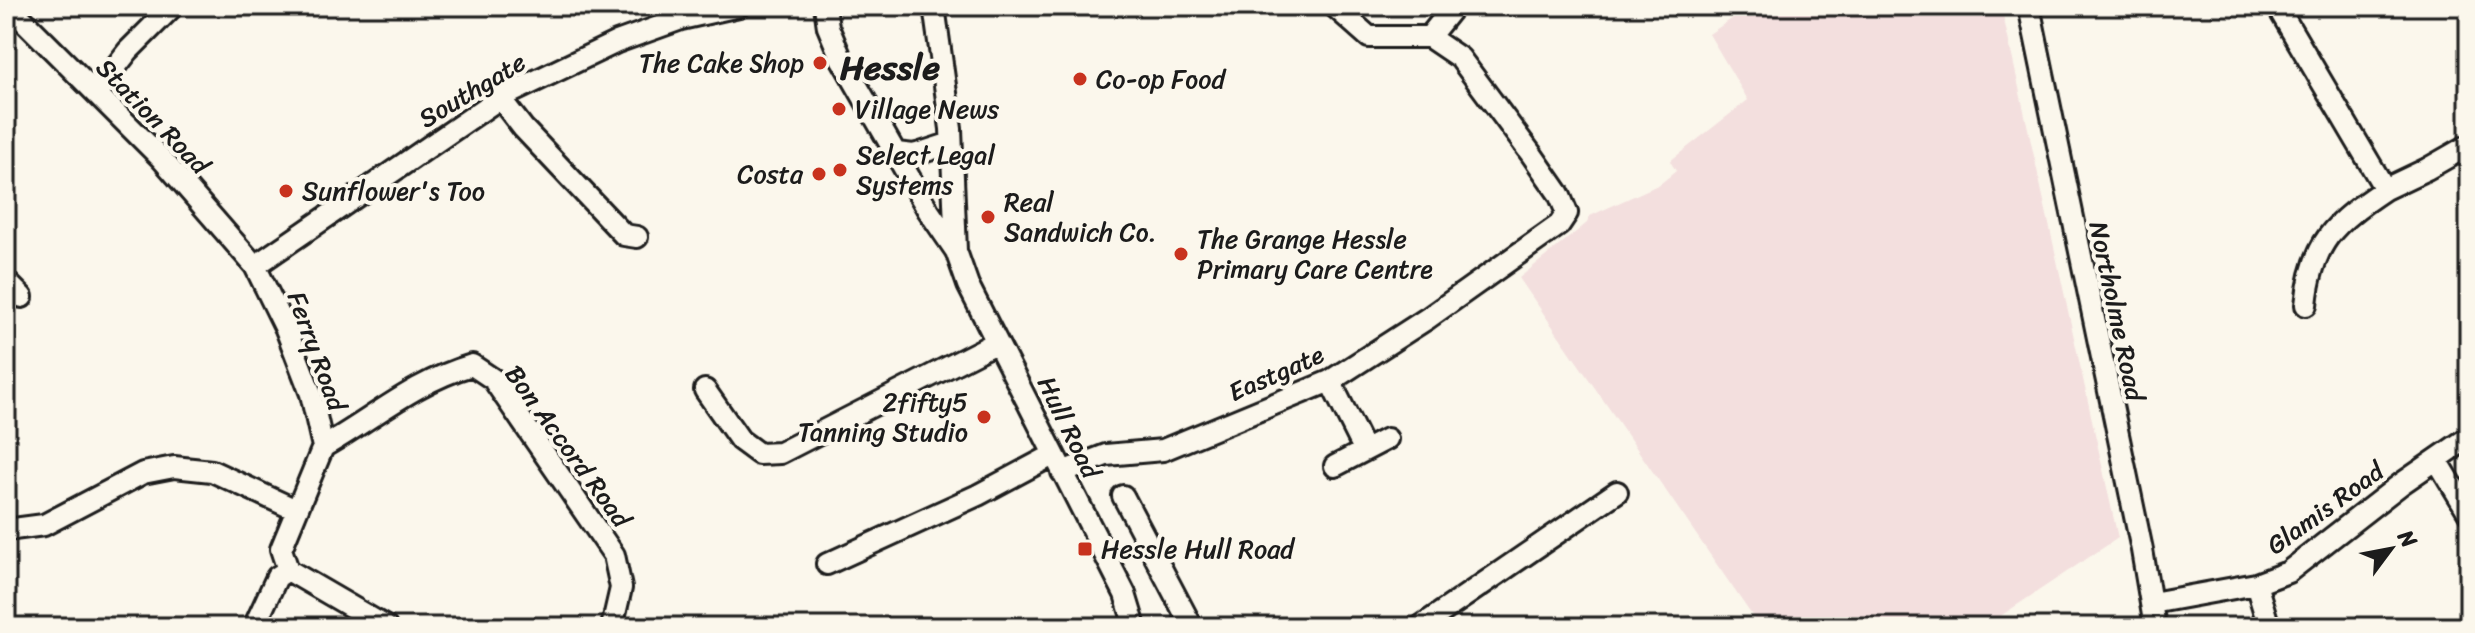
<svg xmlns="http://www.w3.org/2000/svg" width="2475" height="633" font-family="Sriracha,sans-serif">
<style>
.built{fill:#f3dfde}
.lines{fill:none;stroke-linecap:round;stroke-linejoin:round}
.minor-casing{stroke:#1c1c1c;stroke-width:26}
.minor{stroke:#fbf7ec;stroke-width:20}
.poi-dot{fill:#c8321e;stroke:#fbf7ec;stroke-width:3}
.labels{text-anchor:middle;stroke-width:8;stroke-linejoin:round;paint-order:stroke}
.poi-label{font-size:26px;fill:#1c1c1c;stroke:#fbf7ec;text-anchor:start}
.street-label{font-size:26px;fill:#1c1c1c;stroke:#fbf7ec}
.district-label{font-size:34px;font-weight:bold;fill:#1c1c1c;stroke:#fbf7ec}
</style>
<rect width="100%" height="100%" fill="#fbf7ec"/>
<filter id="ink" filterUnits="userSpaceOnUse"><feTurbulence type="fractalNoise" baseFrequency=".0125" numOctaves="2"/><feDisplacementMap in="SourceGraphic" scale="16" xChannelSelector="R" yChannelSelector="G"/><feConvolveMatrix kernelMatrix="1 2 1 2 8 2 1 2 1" color-interpolation-filters="sRGB"/></filter>
<g filter="url(#ink)">
<!-- built -->
<path class="built" d="M 1751,6 L 2001,6 L 2118,538 L 1984,627 L 1760,627 L 1519,278 L 1587,223 L 1590,216 L 1660,184 L 1676,171 L 1670,161 L 1748,100 L 1709,34 Z"/>
<g class="lines">
<defs>
<path id="minor" d="M 9,6 L 161,158 L 255,266 L 286,329 L 311,394 L 323,447 L 281,549 L 288,570 L 277,577 L 254,627
M 825,6 L 828,27 L 841,58 L 928,210 L 956,251 L 968,285 L 1125,594 L 1135,627
M 934,6 L 951,129 L 956,251
M 2029,6 L 2142,550 L 2155,627
M 2277,6 L 2385,189 L 2427,169 L 2469,145
M 1429,37 L 1454,6
M 96,92 L 128,51 L 173,6
M 500,98 L 523,128 L 624,235 L 637,237
M 896,153 L 914,155 L 951,143
M 255,266 L 500,98 L 617,42 L 681,19 L 739,6
M 6,281 L 22,297
M 2306,305 C 2312,242 2334,223 2385,189
M 1330,381 L 1364,449
M 705,390 L 740,440 L 759,454 L 780,453 L 997,342
M 323,447 C 374,418 414,382 472,365 L 493,379 L 614,555 L 621,588 L 612,627
M 2437,460 L 2469,513
M 1335,466 L 1387,439
M 1062,472 L 1106,455 L 1163,450 L 1330,381 L 1428,318 L 1559,225 L 1567,213 L 1559,194 L 1532,155 L 1460,58 L 1429,37 L 1369,37 L 1334,6
M 1123,496 L 1192,627
M 6,530 L 44,525 L 143,473 L 174,467 L 212,471 L 296,510
M 827,564 L 978,495 L 1053,455
M 288,570 L 386,627
M 2256,584 L 2269,627
M 2152,603 L 2256,584 L 2288,572 L 2401,484 L 2469,437
M 1420,627 L 1617,492"/>
</defs>
<!-- minor casing -->
<use href="#minor" class="minor-casing"/>
<!-- minor -->
<use href="#minor" class="minor"/>
</g>
</g>
<!-- markers -->
<g class="poi-dot">
<circle cx="820" cy="63" r="8"/>
<circle cx="1080" cy="79" r="8"/>
<circle cx="839" cy="109" r="8"/>
<circle cx="840" cy="170" r="8"/>
<circle cx="819" cy="174" r="8"/>
<circle cx="286" cy="191" r="8"/>
<circle cx="988" cy="217" r="8"/>
<circle cx="1181" cy="254" r="8"/>
<circle cx="984" cy="417" r="8"/>
<rect x="1077" y="541" width="16" height="16" rx="4"/>
</g>
<g class="labels">
<!-- poi labels -->
<g class="poi-label">
<text x="804" y="72" text-anchor="end">The Cake Shop</text>
<text x="1096" y="88">Co-op Food</text>
<text x="855" y="118">Village News</text>
<text x="856" y="164">Select Legal<tspan x="856" dy="30">Systems</tspan></text>
<text x="803" y="183" text-anchor="end">Costa</text>
<text x="302" y="200">Sunflower's Too</text>
<text x="1004" y="211">Real<tspan x="1004" dy="30">Sandwich Co.</tspan></text>
<text x="1197" y="248">The Grange Hessle<tspan x="1197" dy="30">Primary Care Centre</tspan></text>
<text x="968" y="411" text-anchor="end">2fifty5<tspan x="968" dy="30">Tanning Studio</tspan></text>
<text x="1101" y="558">Hessle Hull Road</text>
</g>
<!-- street labels -->
<g class="street-label">
<text transform="translate(472 90) rotate(-31)" y="9">Southgate</text>
<text transform="translate(153 116) rotate(46)" y="9">Station Road</text>
<text transform="translate(2117 311) rotate(78)" y="9">Northolme Road</text>
<text transform="translate(317 351) rotate(70)" y="9">Ferry Road</text>
<text transform="translate(1276 373) rotate(-24)" y="9">Eastgate</text>
<text transform="translate(1069 427) rotate(64)" y="9">Hull Road</text>
<text transform="translate(568 446) rotate(54)" y="9">Bon Accord Road</text>
<text transform="translate(2325 508) rotate(-36)" y="9">Glamis Road</text>
</g>
<!-- district labels -->
<g class="district-label">
<text x="890" y="79">Hessle</text>
</g>
</g>
<!-- margin -->
<rect width="2475" height="633" fill="none" stroke="#fbf7ec" stroke-width="32"/>
<rect x="16" y="16" width="2443" height="601" fill="none" stroke="#1c1c1c" stroke-width="3" filter="url(#ink)"/>
<!-- north arrow -->
<g transform="translate(2391 549) rotate(58)" stroke="#fbf7ec" stroke-width="6" paint-order="stroke">
<path d="M0-6L14 30L0 20L-14 30Z" fill="#1c1c1c"/>
<text y="-12" font-size="22" font-weight="bold" text-anchor="middle" fill="#1c1c1c">N</text>
</g>
</svg>
